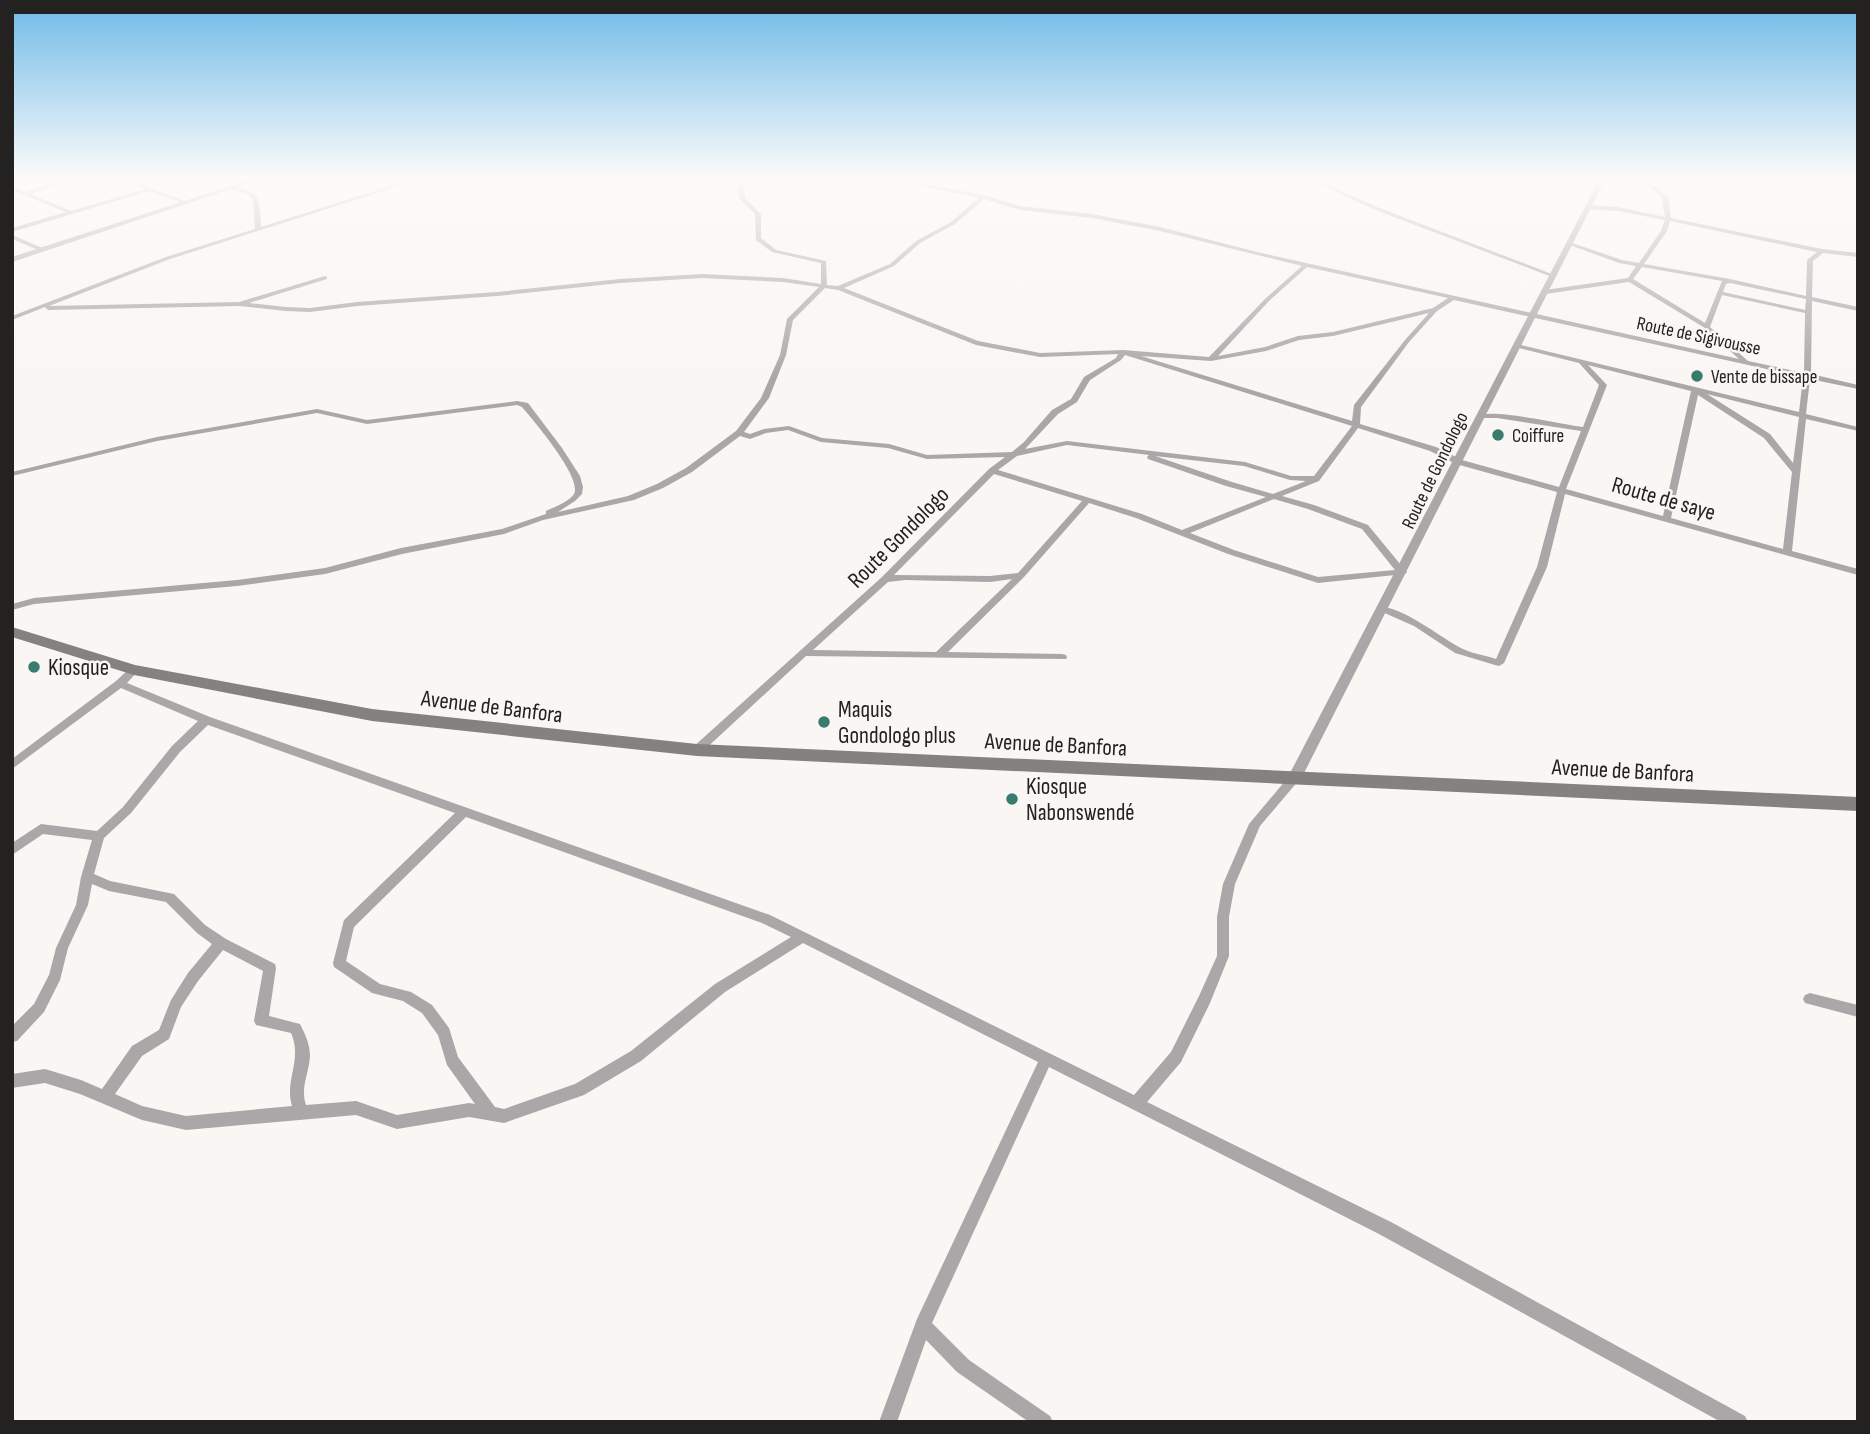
<svg xmlns="http://www.w3.org/2000/svg" width="1870" height="1434" font-family="'Sofia Sans Condensed',sans-serif">
<style>
.lines{fill:none;stroke-linecap:round;stroke-linejoin:round}
.minor{fill:#a9a7a7;fill-rule:evenodd}
.tertiary{fill:#a9a7a7;fill-rule:evenodd}
.secondary{fill:#848181;fill-rule:evenodd}
.poi-dot{fill:#387c6e;stroke:#f9f6f4;stroke-width:2.5}
.labels{text-anchor:middle;stroke-width:5;stroke-linejoin:round;paint-order:stroke}
.far-street-label{font-size:19px;fill:#232221;stroke:#f9f6f4}
.far-poi-label{font-size:19px;fill:#232221;stroke:#f9f6f4;text-anchor:start}
.street-label{font-size:23px;fill:#232221;stroke:#f9f6f4}
.poi-label{font-size:23px;fill:#232221;stroke:#f9f6f4;text-anchor:start}
</style>
<rect width="100%" height="100%" fill="#f9f6f4"/>
<g class="lines">
<!-- minor -->
<path class="minor" d="M 68,178 L 76,178 L 30,194 L 71,211 L 145,189 L 117,178 L 124,178 L 190,203 L 185,204 L 149,191 L 12,232 L 12,228 L 66,212 L 12,190 L 12,186 L 25,192 Z
M 231,178 L 239,178 L 251,182 L 248,184 Z
M 416,178 L 424,178 L 170,259 L 49,306 L 239,302 L 325,276 L 327,277 L 327,279 L 249,303 L 286,307 L 310,308 L 357,302 L 497,292 L 620,279 L 702,274 L 783,278 L 821,284 L 821,263 L 772,252 L 756,240 L 755,214 L 739,198 L 738,178 L 743,178 L 745,198 L 761,214 L 761,238 L 776,250 L 826,261 L 827,285 L 838,286 L 890,264 L 916,241 L 951,222 L 979,198 L 882,178 L 892,178 L 983,195 L 1020,206 L 1092,214 L 1160,227 L 1257,252 L 1739,359 L 1705,328 L 1629,282 L 1545,294 L 1542,292 L 1545,290 L 1628,278 L 1636,266 L 1619,263 L 1567,244 L 1572,243 L 1622,260 L 1639,263 L 1661,231 L 1665,220 L 1618,211 L 1588,209 L 1585,207 L 1588,205 L 1618,207 L 1665,217 L 1662,197 L 1638,178 L 1644,178 L 1668,196 L 1671,218 L 1822,249 L 1858,253 L 1858,257 L 1823,253 L 1813,261 L 1812,297 L 1858,307 L 1858,311 L 1812,301 L 1811,374 L 1858,385 L 1858,389 L 1810,379 L 1806,414 L 1858,427 L 1858,431 L 1806,419 L 1792,551 L 1858,569 L 1858,575 L 1565,494 L 1547,567 L 1504,663 L 1499,666 L 1495,665 L 1455,653 L 1414,626 L 1380,611 L 1378,609 L 1380,607 C 1401,606 1439,636 1459,647 C 1469,653 1484,655 1496,659 L 1537,567 L 1557,492 L 1456,464 L 1430,451 L 1358,428 L 1319,481 L 1282,496 L 1314,505 L 1368,525 L 1405,570 L 1407,572 L 1405,574 L 1318,583 L 1228,554 L 1136,518 L 1089,503 L 1024,577 L 948,652 L 1062,654 L 1066,655 L 1067,657 L 1066,659 L 806,656 L 701,753 L 693,753 L 692,750 L 693,747 L 882,577 L 989,469 L 1005,457 L 927,459 L 888,448 L 821,442 L 788,430 L 766,433 L 750,439 L 740,436 L 692,472 L 663,488 L 634,500 L 543,520 L 504,534 L 402,554 L 325,574 L 237,586 L 34,604 L 12,610 L 12,604 L 34,598 L 237,580 L 325,568 L 401,548 L 502,529 L 546,514 L 546,511 C 554,507 569,502 574,494 C 583,478 533,420 522,407 L 517,405 L 367,424 L 317,413 L 157,441 L 12,476 L 12,472 L 157,437 L 317,409 L 367,420 L 517,401 L 528,403 L 562,448 L 580,476 L 583,487 L 582,494 L 575,501 L 558,512 L 628,496 L 657,484 L 686,468 L 736,431 L 761,398 L 780,355 L 787,319 L 819,287 L 783,282 L 702,278 L 620,283 L 497,296 L 357,306 L 310,312 L 286,311 L 239,306 L 48,310 L 45,307 L 12,320 L 12,316 L 166,257 L 255,229 L 253,199 L 248,194 L 230,189 L 230,187 C 262,190 259,199 261,227 ZM 984,199 L 1020,210 L 1092,218 L 1160,231 L 1302,266 L 1265,299 L 1209,357 L 1123,350 L 1040,353 L 978,341 L 844,288 L 894,266 L 920,243 L 955,224 ZM 1670,221 L 1817,252 L 1807,260 L 1806,296 L 1730,279 L 1644,264 L 1667,231 ZM 1307,267 L 1448,298 L 1433,308 L 1333,332 L 1298,336 L 1265,347 L 1218,356 L 1269,301 ZM 1642,267 L 1722,281 L 1705,323 L 1633,279 ZM 1730,283 L 1806,299 L 1805,310 L 1723,292 L 1726,284 ZM 825,288 L 838,290 L 976,345 L 1040,357 L 1118,354 L 1116,358 L 1084,377 L 1071,399 L 1052,410 L 1024,442 L 1012,452 L 927,455 L 889,444 L 822,438 L 789,426 L 764,429 L 750,434 L 744,432 L 769,398 L 786,355 L 793,320 ZM 1722,295 L 1805,313 L 1804,373 L 1748,361 L 1710,327 ZM 1454,300 L 1803,377 L 1799,412 L 1517,344 L 1515,345 L 1515,347 L 1579,363 L 1599,385 L 1583,427 C 1560,424 1493,408 1476,416 L 1480,418 L 1497,418 L 1581,431 L 1559,487 L 1462,460 L 1436,447 L 1360,424 L 1361,407 L 1409,342 L 1437,311 ZM 1429,313 L 1405,340 L 1354,405 L 1352,421 L 1141,356 L 1211,361 L 1266,351 L 1299,340 L 1333,336 ZM 1125,355 L 1352,426 L 1314,476 L 1291,476 L 1245,462 L 1067,441 L 1025,449 L 1058,414 L 1077,402 L 1090,380 L 1121,360 ZM 1588,365 L 1691,391 L 1663,516 L 1566,489 L 1607,385 ZM 1707,394 L 1799,417 L 1793,463 L 1770,434 ZM 1698,395 L 1764,438 L 1792,472 L 1783,549 L 1671,518 ZM 1067,445 L 1149,455 L 1147,457 L 1148,459 L 1226,486 L 1266,497 L 1182,530 L 1142,514 L 998,470 L 1017,456 ZM 1155,456 L 1244,466 L 1290,480 L 1306,481 L 1273,494 L 1232,482 ZM 994,474 L 1082,501 L 1018,573 L 990,576 L 894,575 ZM 1274,499 L 1308,509 L 1362,529 L 1395,570 L 1318,577 L 1234,550 L 1190,533 ZM 1012,579 L 936,652 L 813,650 L 888,582 L 905,580 L 990,582 Z
M 1306,178 L 1313,178 L 1377,207 L 1557,276 L 1552,277 L 1373,209 Z
M 12,235 L 45,249 L 46,250 L 41,251 L 12,239 Z
M 134,667 L 139,670 L 127,683 L 210,717 L 770,915 L 1134,1095 L 1171,1052 L 1199,996 L 1217,956 L 1217,917 L 1223,884 L 1249,824 L 1291,774 L 1299,774 L 1301,777 L 1299,780 L 1260,826 L 1235,884 L 1229,917 L 1229,956 L 1210,1003 L 1181,1062 L 1147,1102 L 1391,1222 L 1745,1416 L 1748,1422 L 1721,1422 L 1379,1234 L 1049,1067 L 932,1323 L 969,1360 L 1050,1416 L 1053,1422 L 1029,1422 L 957,1372 L 926,1340 L 897,1422 L 879,1422 L 917,1319 L 1038,1062 L 803,943 L 725,992 L 641,1061 L 584,1095 L 504,1123 L 469,1117 L 397,1129 L 356,1115 L 186,1130 L 142,1120 L 80,1094 L 45,1083 L 12,1088 L 12,1074 L 45,1069 L 81,1080 L 102,1089 L 132,1046 L 159,1030 L 171,1000 L 188,973 L 212,944 L 197,933 L 166,902 L 109,891 L 92,884 L 88,905 L 68,948 L 60,980 L 44,1012 L 17,1041 L 12,1042 L 12,1026 L 34,1004 L 49,975 L 56,948 L 76,905 L 81,877 L 92,840 L 43,834 L 12,855 L 12,843 L 41,824 L 97,831 L 123,807 L 172,746 L 198,721 L 121,688 L 12,769 L 12,759 L 116,681 L 130,668 ZM 208,725 L 455,813 L 344,920 L 333,963 L 334,967 L 372,993 L 403,1001 L 422,1013 L 438,1035 L 447,1065 L 475,1104 L 469,1103 L 397,1115 L 356,1101 L 306,1105 C 300,1087 309,1074 310,1056 C 310,1044 305,1034 300,1024 L 269,1016 L 276,968 L 275,964 L 226,939 L 205,925 L 174,894 L 110,881 L 94,874 L 104,838 L 131,813 L 180,752 ZM 466,817 L 762,923 L 791,937 L 715,984 L 631,1051 L 575,1084 L 504,1109 L 495,1107 L 458,1057 L 449,1028 L 432,1005 L 411,992 L 380,984 L 346,961 L 354,927 ZM 223,950 L 263,971 L 254,1021 L 256,1025 L 291,1033 C 303,1060 284,1080 292,1106 L 186,1116 L 142,1106 L 115,1094 L 142,1056 L 169,1039 L 181,1007 L 198,981 Z
M 1810,993 L 1858,1005 L 1858,1017 L 1805,1003 L 1803,999 L 1805,995 Z"/>
<!-- tertiary -->
<path class="tertiary" d="M 255,178 L 264,178 L 12,262 L 12,257 Z
M 1600,178 L 1606,178 L 1302,777 L 1300,781 L 1290,781 L 1288,777 Z"/>
<!-- secondary -->
<path class="secondary" d="M 12,627 L 135,665 L 372,709 L 697,744 L 1858,797 L 1858,811 L 697,756 L 372,721 L 134,675 L 12,637 Z"/>
</g>
<!-- sky -->
<linearGradient id="sky" x2="0" y2="1"><stop stop-color="#6ebae8"/><stop offset="0.47" stop-color="#fcfbfa"/><stop offset="1" stop-color="#fcfbfa" stop-opacity="0"/></linearGradient>
<rect width="1870" height="379" fill="url(#sky)"/>
<!-- markers -->
<g class="poi-dot">
<circle cx="1697" cy="376" r="7"/>
<circle cx="1498" cy="435" r="7"/>
<circle cx="34" cy="667" r="7"/>
<circle cx="824" cy="722" r="7"/>
<circle cx="1012" cy="799" r="7"/>
</g>
<g class="labels">
<!-- far-street labels -->
<g class="far-street-label">
<text transform="translate(1699 335) rotate(12)" y="7">Route de Sigivousse</text>
<text transform="translate(1434 470) rotate(-64)" y="7">Route de Gondologo</text>
</g>
<!-- far-poi labels -->
<g class="far-poi-label">
<text x="1711" y="383">Vente de bissape</text>
<text x="1512" y="442">Coiffure</text>
</g>
<!-- street labels -->
<g class="street-label">
<text transform="translate(1664 498) rotate(16)" y="8">Route de saye</text>
<text transform="translate(898 537) rotate(-45)" y="8">Route Gondologo</text>
<text transform="translate(492 706) rotate(7)" y="8">Avenue de Banfora</text>
<text transform="translate(1056 744) rotate(3)" y="8">Avenue de Banfora</text>
<text transform="translate(1623 770) rotate(3)" y="8">Avenue de Banfora</text>
</g>
<!-- poi labels -->
<g class="poi-label">
<text x="48" y="675">Kiosque</text>
<text x="838" y="717">Maquis<tspan x="838" dy="26">Gondologo plus</tspan></text>
<text x="1026" y="794">Kiosque<tspan x="1026" dy="26">Nabonswendé</tspan></text>
</g>
</g>
<!-- border -->
<rect width="1870" height="1434" fill="none" stroke="#232221" stroke-width="28"/>
</svg>
